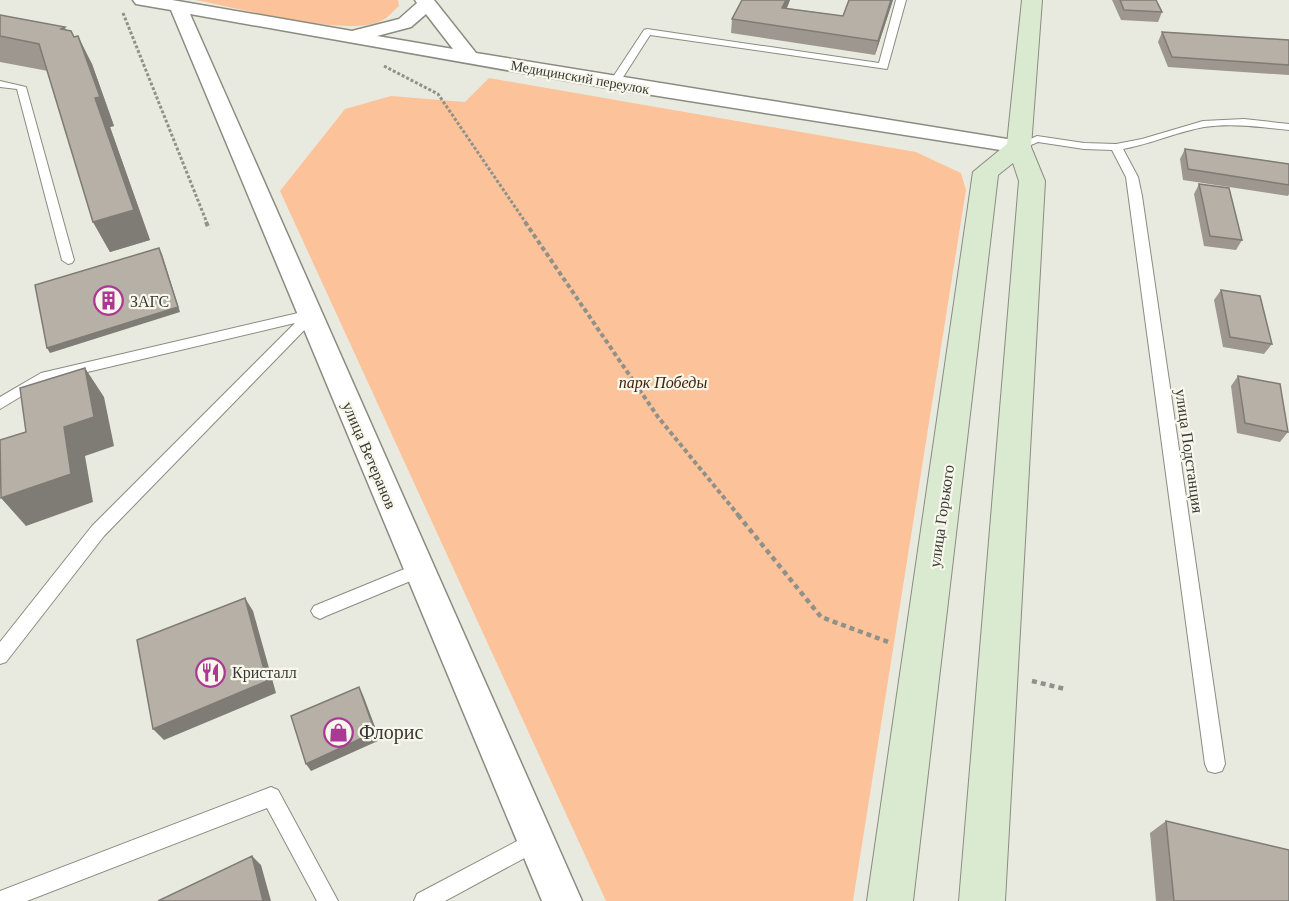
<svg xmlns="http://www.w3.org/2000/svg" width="1289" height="901" font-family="Georgia,serif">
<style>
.green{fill:#fcc39b}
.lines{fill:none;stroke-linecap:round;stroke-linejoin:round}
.lane-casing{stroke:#8b8b81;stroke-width:2}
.street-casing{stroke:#8b8b81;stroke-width:3}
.secondary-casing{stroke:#8b8b81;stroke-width:2}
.path-far2{stroke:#909189;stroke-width:3;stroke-dasharray:3 2;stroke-linecap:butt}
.path-far1{stroke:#909189;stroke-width:4;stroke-dasharray:4.5 3;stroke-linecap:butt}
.path{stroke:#909189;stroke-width:4.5;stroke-dasharray:5 4;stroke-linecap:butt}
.lane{fill:#fff;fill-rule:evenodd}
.street{fill:#fff;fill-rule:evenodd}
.secondary{fill:#daead1;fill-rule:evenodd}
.wall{fill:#9d9790}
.shaded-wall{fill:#7f7b75}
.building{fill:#b6b0a7;stroke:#7f7b75;stroke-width:1.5}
.labels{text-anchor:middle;stroke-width:4.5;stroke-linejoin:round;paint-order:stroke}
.far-street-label{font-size:14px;fill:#383934;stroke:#f7f7ec}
.poi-label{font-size:16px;fill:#383934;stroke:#f7f7ec;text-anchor:start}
.park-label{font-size:16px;font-style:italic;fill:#412207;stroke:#f7f7ec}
.street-label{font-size:16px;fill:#383934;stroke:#f7f7ec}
.near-poi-label{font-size:20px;fill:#383934;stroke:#f7f7ec;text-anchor:start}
</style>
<rect width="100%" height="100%" fill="#e9eadf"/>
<!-- green -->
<path class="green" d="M 195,0 L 398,0 L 399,6 C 394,10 388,18 381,21 C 348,38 235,7 195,0 Z
M 489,78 L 916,152 L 961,173 L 966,190 L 853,901 L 606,901 L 280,191 L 345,109 L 391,96 L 465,102 Z"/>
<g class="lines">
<defs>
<path id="lane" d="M 896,0 L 906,0 L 887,69 L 650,35 L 618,85 L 609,83 L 644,30 L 647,29 L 879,63 Z
M 0,81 L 26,87 L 74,260 L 72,263 L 68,264 L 62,260 L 17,89 L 0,87 Z
M 1244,119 L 1289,124 L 1289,130 C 1261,127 1232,123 1204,127 C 1177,132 1150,144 1123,149 L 1138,177 L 1142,196 L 1225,764 L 1222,771 L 1215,773 L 1208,771 L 1205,764 L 1126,177 L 1112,150 L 1084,149 L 1038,142 L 1019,150 L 1013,147 L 1037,136 L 1084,143 L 1116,144 L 1142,139 L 1203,121 Z
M 311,310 L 316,312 L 318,315 L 316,318 L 104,536 L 6,662 L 0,664 L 0,642 L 92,526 L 295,323 L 45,382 L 0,409 L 0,397 L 41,373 Z
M 419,563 L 425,565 L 427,570 L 425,575 L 326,616 L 320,619 L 314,616 L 311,611 L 314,606 Z
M 271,787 L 278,790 L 338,901 L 317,901 L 267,808 L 27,901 L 0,901 L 0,891 Z
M 536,831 L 543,834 L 546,841 L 543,848 L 445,901 L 414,901 L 417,894 Z"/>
<path id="street" d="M 133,0 L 172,0 L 352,31 L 399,19 L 417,3 L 415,0 L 434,0 L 476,53 L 1019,141 L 1026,143 L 1030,147 L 1026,151 L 1019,153 L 614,89 L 190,14 L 582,901 L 542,901 L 171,10 L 136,4 ZM 426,14 L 453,49 L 377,36 L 411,27 Z"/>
<path id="secondary" d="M 1022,0 L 1042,0 L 1031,147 L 1045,181 L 1005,901 L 959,901 L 1019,181 L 1013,163 L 998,175 L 913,901 L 867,901 L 973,172 L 1007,144 Z"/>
</defs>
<!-- lane casing -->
<use href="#lane" class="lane-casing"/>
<!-- street casing -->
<use href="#street" class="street-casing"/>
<!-- secondary casing -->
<use href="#secondary" class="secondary-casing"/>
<!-- path-far2 -->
<path class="path-far2" d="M 123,13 L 207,223
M 384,66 L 438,94 L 526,223"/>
<!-- path-far1 -->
<path class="path-far1" d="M 206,222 L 209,229
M 525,222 L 658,417 L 739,516"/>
<!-- path -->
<path class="path" d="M 738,515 L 821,617 L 891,643
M 1032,681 L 1065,689"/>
<!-- lane -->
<use href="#lane" class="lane"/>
<!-- street -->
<use href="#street" class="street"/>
<!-- secondary -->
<use href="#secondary" class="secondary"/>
</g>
<!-- wall -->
<path class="wall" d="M 790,0 L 787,8 L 843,16 L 849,0 L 893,0 L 875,55 L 731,33 L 732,19 Z
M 1112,0 L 1156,0 L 1162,12 L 1158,22 L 1121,20 Z
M 0,15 L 65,27 L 66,30 L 71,31 L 92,64 L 114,126 L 110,127 L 150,240 L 110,252 L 93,222 L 48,71 L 0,62 Z
M 1162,32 L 1289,40 L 1289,75 L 1168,67 L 1158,42 Z
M 1185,149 L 1289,164 L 1289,194 L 1288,196 L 1183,180 L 1180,159 Z
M 1199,184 L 1242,240 L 1236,250 L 1204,246 L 1194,194 Z
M 1221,290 L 1272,344 L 1264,354 L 1223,347 L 1214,300 Z
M 1238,376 L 1288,432 L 1280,442 L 1237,433 L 1231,386 Z
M 1166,821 L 1289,901 L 1156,901 L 1150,833 Z"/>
<!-- shaded-wall -->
<path class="shaded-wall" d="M 786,0 L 790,0 L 781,21 L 782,8 Z
M 891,0 L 893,0 L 875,55 L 878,41 Z
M 78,36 L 92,64 L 114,126 L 110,127 L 150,240 L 110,252 L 93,222 L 95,98 Z
M 159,248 L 162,254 L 180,312 L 50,353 L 47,348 Z
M 85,368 L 104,397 L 114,446 L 85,456 L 93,502 L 26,526 L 1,498 L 64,427 Z
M 245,598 L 253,611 L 276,693 L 164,740 L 153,729 Z
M 359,687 L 363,695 L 380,740 L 311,771 L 306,764 Z
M 252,856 L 261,865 L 271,901 L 263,901 Z"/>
<!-- building -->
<path class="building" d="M 742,0 L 786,0 L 782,8 L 843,16 L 849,0 L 891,0 L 878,41 L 732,19 Z
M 1120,0 L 1156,0 L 1162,12 L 1124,10 Z
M 0,15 L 65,27 L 61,29 L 71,31 L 74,37 L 78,36 L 100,97 L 95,98 L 134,210 L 93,222 L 39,44 L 0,36 Z
M 1162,32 L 1289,40 L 1289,65 L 1172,57 Z
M 1185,149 L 1289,164 L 1289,185 L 1188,169 Z
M 1199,184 L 1229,188 L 1242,240 L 1210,236 Z
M 159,248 L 178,307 L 47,348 L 35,285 Z
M 1221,290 L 1260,296 L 1272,344 L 1230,337 Z
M 85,368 L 94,417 L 64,427 L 71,474 L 1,498 L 0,440 L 26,432 L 20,388 Z
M 1238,376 L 1280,384 L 1288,432 L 1245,423 Z
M 245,598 L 267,681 L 153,729 L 137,640 Z
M 359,687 L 375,732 L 306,764 L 291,716 Z
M 1166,821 L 1289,850 L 1289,901 L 1174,901 Z
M 252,856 L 263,901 L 158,901 Z"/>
<!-- icons -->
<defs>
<symbol id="building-ring" viewBox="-11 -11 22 22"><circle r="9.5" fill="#f7f7ec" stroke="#ab3892" stroke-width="1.5"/><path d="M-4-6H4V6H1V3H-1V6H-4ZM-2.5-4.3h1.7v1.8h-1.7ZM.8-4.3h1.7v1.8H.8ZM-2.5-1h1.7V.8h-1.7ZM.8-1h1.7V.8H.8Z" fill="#ab3892"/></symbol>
<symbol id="restaurant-ring" viewBox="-11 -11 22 22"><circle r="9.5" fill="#f7f7ec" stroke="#ab3892" stroke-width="1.5"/><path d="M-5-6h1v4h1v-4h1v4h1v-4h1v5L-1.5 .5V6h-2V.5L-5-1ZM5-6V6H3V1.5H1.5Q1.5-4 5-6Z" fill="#ab3892"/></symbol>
<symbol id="shop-ring" viewBox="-11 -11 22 22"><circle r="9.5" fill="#f7f7ec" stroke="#ab3892" stroke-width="1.5"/><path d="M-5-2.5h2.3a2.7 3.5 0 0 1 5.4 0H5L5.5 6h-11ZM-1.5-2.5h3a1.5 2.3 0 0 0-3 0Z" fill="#ab3892"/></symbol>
</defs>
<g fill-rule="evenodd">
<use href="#building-ring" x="92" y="284" width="33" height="33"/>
<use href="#restaurant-ring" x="194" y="656" width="33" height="33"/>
<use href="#shop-ring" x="322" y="716" width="33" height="33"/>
</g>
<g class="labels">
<!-- far-street labels -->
<g class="far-street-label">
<text transform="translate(580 77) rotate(10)" y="5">Медицинский переулок</text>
</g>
<!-- poi labels -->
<g class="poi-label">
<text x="130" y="307">ЗАГС</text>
<text x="232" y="678">Кристалл</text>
</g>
<!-- park labels -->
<g class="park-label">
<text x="663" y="388">парк Победы</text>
</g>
<!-- street labels -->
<g class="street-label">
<text transform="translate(1190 451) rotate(82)" y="6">улица Подстанция</text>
<text transform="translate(370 455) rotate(67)" y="6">улица Ветеранов</text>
<text transform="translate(941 516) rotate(-82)" y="6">улица Горького</text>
</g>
<!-- near-poi labels -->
<g class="near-poi-label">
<text x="359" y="739">Флорис</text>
</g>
</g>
</svg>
